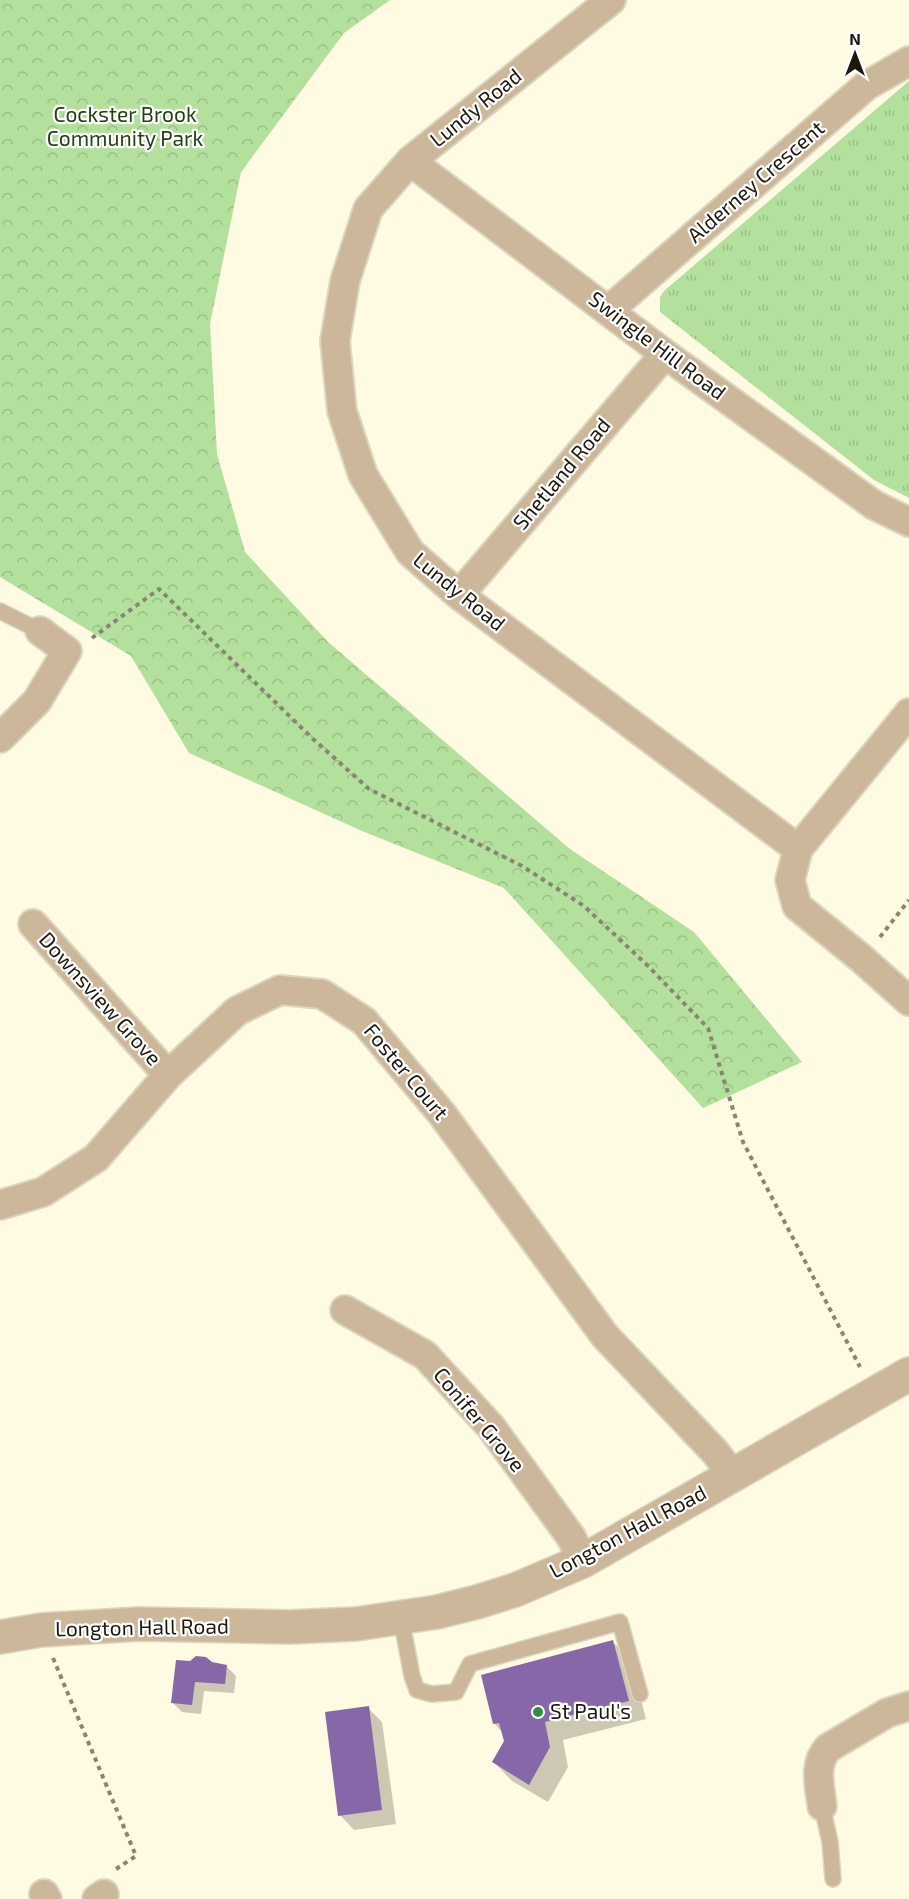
<svg xmlns="http://www.w3.org/2000/svg" width="909" height="1899" font-family="'Exo 2',sans-serif">
<style>
.grass{fill:url(#grass-tufts)}
.forest{fill:url(#forest-crowns)}
.shadow{fill:#0003}
.building{fill:#8668a9}
.lines{fill:none;stroke-linecap:round;stroke-linejoin:round}
.service-casing{stroke:#dbd6c0;stroke-width:18}
.minor-casing{stroke:#dbd6c0;stroke-width:32}
.tertiary-casing{stroke:#dbd6c0;stroke-width:36}
.path{stroke:#898574;stroke-width:4;stroke-dasharray:4.5 4.5;stroke-linecap:butt}
.service{stroke:#ccb79a;stroke-width:15}
.minor{stroke:#ccb79a;stroke-width:28}
.tertiary{stroke:#ccb79a;stroke-width:33}
.poi-dot{fill:#2e9045;stroke:#fff;stroke-width:2}
.labels{text-anchor:middle;stroke-width:4.5;stroke-linejoin:round;paint-order:stroke}
.street-label{font-size:21px;fill:#1b190e;stroke:#fff}
.park-label{font-size:21px;fill:#244012;stroke:#fff}
.poi-label{font-size:21px;fill:#1b190e;stroke:#fff;text-anchor:start}
</style>
<defs>
<pattern id="grass-tufts" width="24" height="20" patternUnits="userSpaceOnUse" patternTransform="scale(1.5)"><rect width="24" height="20" fill="#b3e09c"/><path d="M3 7l-1-3M5 7V3M7 7l1-3M15 17l-1-3M17 17v-4M19 17l1-3" fill="none" stroke="#99c085"/></pattern>
<pattern id="forest-crowns" width="20" height="18" patternUnits="userSpaceOnUse" patternTransform="scale(1.5)"><rect width="20" height="18" fill="#b3e09c"/><path d="M2 6a3 3 0 1 1 6 0M12 15a3 3 0 1 1 6 0" fill="none" stroke="#99c085"/></pattern>
</defs>
<rect width="100%" height="100%" fill="#fffae2"/>
<!-- grass -->
<path class="grass" d="M 909,81 L 909,498 L 874,480 L 660,312 L 660,297 L 664,291 Z"/>
<!-- forest -->
<path class="forest" d="M 0,0 L 390,0 L 344,33 L 241,172 L 210,324 L 217,454 L 245,552 L 328,642 L 570,849 L 694,932 L 802,1062 L 703,1108 L 504,888 L 362,831 L 189,753 L 131,656 L 0,577 Z"/>
<!-- shadow -->
<path class="shadow" d="M 613,1642 L 631,1661 L 646,1719 L 563,1740 L 568,1767 L 548,1802 L 512,1781 L 494,1762 L 506,1741 L 503,1733 L 494,1723 Z
M 191,1662 L 226,1666 L 236,1676 L 234,1693 L 204,1691 L 201,1714 L 182,1712 L 172,1702 Z
M 368,1708 L 382,1722 L 396,1824 L 354,1830 L 340,1815 Z"/>
<!-- building -->
<path class="building" d="M 613,1640 L 629,1701 L 545,1722 L 550,1747 L 529,1785 L 492,1762 L 504,1741 L 499,1723 L 493,1724 L 481,1675 Z
M 196,1656 L 206,1657 L 212,1662 L 227,1665 L 225,1684 L 195,1682 L 192,1705 L 171,1703 L 176,1660 L 190,1661 Z
M 369,1706 L 382,1810 L 338,1816 L 325,1712 Z"/>
<g class="lines">
<defs>
<path id="service" d="M 0,611 L 40,631
M 401,1618 L 412,1676 L 417,1690 L 432,1694 L 456,1692 L 470,1664 L 620,1622 L 640,1694
M 822,1806 L 830,1842 L 833,1879"/>
<path id="minor" d="M 611,0 L 410,161 L 368,209 L 345,281 L 335,341 L 342,411 L 363,475 L 410,552 L 459,595 L 798,849
M 410,161 L 665,354 L 874,505 L 909,522
M 609,310 L 866,86 L 909,61
M 459,595 L 665,354
M 909,713 L 798,849 L 790,880 L 797,906 L 862,959 L 909,1001
M 0,738 L 37,701 L 67,651 L 40,631
M 33,924 L 168,1075
M 0,1205 L 43,1192 L 96,1158 L 168,1075 L 237,1011 L 280,990 L 322,994 L 364,1021 L 442,1114 L 605,1336 L 715,1452 L 732,1474
M 345,1310 L 425,1355 L 491,1427 L 571,1537 L 583,1561
M 822,1806 C 820,1786 813,1765 828,1748 L 887,1713 L 909,1706
M 44,1894 L 47,1899
M 97,1899 L 104,1894"/>
<path id="tertiary" d="M 0,1637 L 41,1630 L 139,1624 L 289,1627 L 356,1624 L 437,1612 L 477,1602 L 515,1590 L 583,1561 L 909,1374"/>
</defs>
<!-- service casing -->
<use href="#service" class="service-casing"/>
<!-- minor casing -->
<use href="#minor" class="minor-casing"/>
<!-- tertiary casing -->
<use href="#tertiary" class="tertiary-casing"/>
<!-- path -->
<path class="path" d="M 92,638 L 159,589 L 313,739 L 369,789 L 522,866 L 584,906 L 647,965 L 708,1028 L 743,1142 L 860,1367
M 880,937 L 909,900
M 53,1658 L 136,1856 L 116,1869"/>
<!-- service -->
<use href="#service" class="service"/>
<!-- minor -->
<use href="#minor" class="minor"/>
<!-- tertiary -->
<use href="#tertiary" class="tertiary"/>
</g>
<!-- markers -->
<circle class="poi-dot" cx="538" cy="1712" r="6"/>
<g class="labels">
<!-- street labels -->
<g class="street-label">
<text transform="translate(476 108) rotate(-39)" y="7">Lundy Road</text>
<text transform="translate(756 182) rotate(-41)" y="7">Alderney Crescent</text>
<text transform="translate(657 346) rotate(37)" y="7">Swingle Hill Road</text>
<text transform="translate(562 474) rotate(-50)" y="7">Shetland Road</text>
<text transform="translate(459 592) rotate(39)" y="7">Lundy Road</text>
<text transform="translate(100 999) rotate(48)" y="7">Downsview Grove</text>
<text transform="translate(406 1072) rotate(50)" y="7">Foster Court</text>
<text transform="translate(479 1420) rotate(50)" y="7">Conifer Grove</text>
<text transform="translate(628 1532) rotate(-28)" y="7">Longton Hall Road</text>
<text transform="translate(142 1628) rotate(-1)" y="7">Longton Hall Road</text>
</g>
<!-- park labels -->
<g class="park-label">
<text x="125" y="122">Cockster Brook<tspan x="125" dy="24">Community Park</tspan></text>
</g>
<!-- poi labels -->
<g class="poi-label">
<text x="550" y="1719">St Paul's</text>
</g>
</g>
<!-- north arrow -->
<g transform="translate(855 54)" stroke="#ffffff" stroke-width="4.5" paint-order="stroke">
<path d="M0-4.5L10 22L0 15L-10 22Z" fill="#1b190e"/>
<text y="-9" font-size="16" font-weight="bold" text-anchor="middle" fill="#1b190e">N</text>
</g>
</svg>
